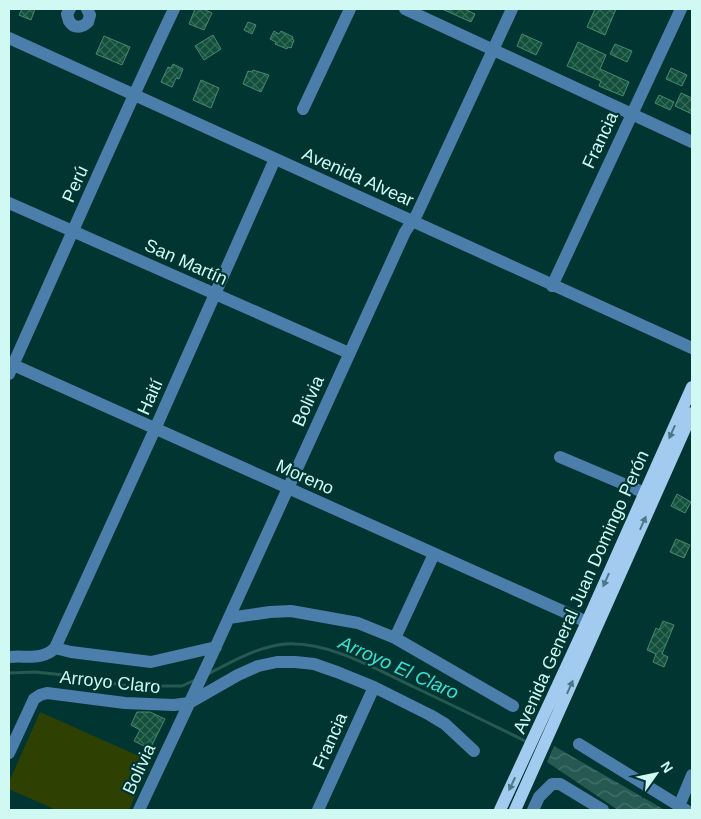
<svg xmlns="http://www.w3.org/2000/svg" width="701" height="819" font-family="Arial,sans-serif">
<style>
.pitch{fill:#2e4102}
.water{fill:url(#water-waves)}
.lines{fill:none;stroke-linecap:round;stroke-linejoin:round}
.stream{stroke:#275953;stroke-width:3}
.building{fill:url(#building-cross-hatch);stroke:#428c6f}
.minor{stroke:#4b7eaa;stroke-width:12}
.major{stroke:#a3cbef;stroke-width:12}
.oneway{fill:#497886}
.labels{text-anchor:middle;stroke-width:4.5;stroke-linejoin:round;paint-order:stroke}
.street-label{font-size:18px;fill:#d0f9f3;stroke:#003531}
.water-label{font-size:19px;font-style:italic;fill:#3be1d3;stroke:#003531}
</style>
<defs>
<pattern id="water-waves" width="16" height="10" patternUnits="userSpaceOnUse" patternTransform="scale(1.25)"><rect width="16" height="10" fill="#275953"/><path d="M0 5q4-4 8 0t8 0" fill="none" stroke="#45726c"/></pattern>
<pattern id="building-cross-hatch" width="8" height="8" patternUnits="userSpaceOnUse" patternTransform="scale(1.25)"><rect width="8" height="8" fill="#144f3b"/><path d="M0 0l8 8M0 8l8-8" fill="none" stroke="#356958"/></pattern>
</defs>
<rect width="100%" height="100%" fill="#003531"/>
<!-- pitch -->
<path class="pitch" d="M 40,712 L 150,761 L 129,810 L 56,810 L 9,789 L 9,782 Z"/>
<!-- water -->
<path class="water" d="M 554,746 L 665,810 L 618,810 L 547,762 Z"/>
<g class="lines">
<!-- stream -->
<path class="stream" d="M 9,673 L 35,672 L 74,676 L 127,686 L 182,686 L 195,680
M 208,674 C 233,661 257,647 285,644 C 328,641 376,669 414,687 C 452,705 489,723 527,742"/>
</g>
<!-- building -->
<path class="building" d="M 22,9 L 35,9 L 31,20 L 19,15 Z
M 195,9 L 203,9 L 212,13 L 204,30 L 189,24 Z
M 442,9 L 464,9 L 475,14 L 471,22 Z
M 595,9 L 616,9 L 605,35 L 587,27 Z
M 248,22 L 256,25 L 252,34 L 244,30 Z
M 274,31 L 279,34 L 281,31 L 293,37 L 292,39 L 294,40 L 291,48 L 288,47 L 287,49 L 275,44 L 276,42 L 270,39 Z
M 522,34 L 542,43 L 536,55 L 517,46 Z
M 213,35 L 221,49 L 204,60 L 195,46 Z
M 104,36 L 130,47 L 122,65 L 96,54 Z
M 578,42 L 606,55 L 600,69 L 629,82 L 623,96 L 599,86 L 601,81 L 567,66 Z
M 615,44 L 632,51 L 627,62 L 610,54 Z
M 173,64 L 183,69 L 179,79 L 176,78 L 172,87 L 161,82 L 168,67 L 171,68 Z
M 671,68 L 687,75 L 682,86 L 666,79 Z
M 253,70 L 269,75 L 261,92 L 243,84 L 248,71 L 252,72 Z
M 201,80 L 219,88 L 211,108 L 193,100 Z
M 681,93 L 692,98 L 692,114 L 675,106 Z
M 659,95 L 674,102 L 670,110 L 655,103 Z
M 677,494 L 691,502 L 685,513 L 671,506 Z
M 676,539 L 690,545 L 684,558 L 670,552 Z
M 663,621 L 674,625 L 662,654 L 668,657 L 664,667 L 653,662 L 656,654 L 647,650 L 656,628 L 659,630 Z
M 137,712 L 150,712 L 165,719 L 150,749 L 134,741 L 140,730 L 131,725 Z"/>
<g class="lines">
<!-- minor -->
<path class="minor" d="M 70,9 L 67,14 L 69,21 C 74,29 82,28 88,22 L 90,15 L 87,9
M 405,9 L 692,142
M 9,38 L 692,348
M 303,109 L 350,9
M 9,203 L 349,353
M 552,286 L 681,9
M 9,363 L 587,622
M 9,374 C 64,252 117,129 174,9
M 560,457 L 645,493
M 229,618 L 270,612 L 291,611 L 358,623 L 395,638 L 513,706
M 395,638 L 434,554
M 55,648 L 71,652 L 151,662 L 216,647
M 9,657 C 25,655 42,661 55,648 L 155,429 L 275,159
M 579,744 L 686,810
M 9,753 L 34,699 L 40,695 L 47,693 L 125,703 L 174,705 L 189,703 L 238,675 L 258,666 L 277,662 L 295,662 L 314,664 L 337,672 L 374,687 L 430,715 L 445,724 L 474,751
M 679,806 L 692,775
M 139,810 L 211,657 L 405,232 L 417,214 L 512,9
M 318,810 L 374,687
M 533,810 L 539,797 L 552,784 L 560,784 L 603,810"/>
<!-- major -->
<path class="major" d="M 500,810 L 587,622 L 692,387
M 515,810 L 692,413"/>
</g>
<!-- one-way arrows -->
<defs><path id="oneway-solid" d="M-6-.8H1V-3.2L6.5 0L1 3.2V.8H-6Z" transform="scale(1.25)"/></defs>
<g class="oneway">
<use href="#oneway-solid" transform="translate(672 432) rotate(114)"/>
<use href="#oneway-solid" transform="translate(643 523) rotate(-66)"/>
<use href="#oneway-solid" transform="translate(606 580) rotate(114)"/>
<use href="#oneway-solid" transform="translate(570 687) rotate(-66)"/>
<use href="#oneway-solid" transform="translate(512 784) rotate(115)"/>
</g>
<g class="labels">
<!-- street labels -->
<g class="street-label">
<text transform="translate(600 140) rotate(-65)" y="6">Francia</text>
<text transform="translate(358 177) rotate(24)" y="6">Avenida Alvear</text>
<text transform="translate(75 184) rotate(-66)" y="6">Perú</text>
<text transform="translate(186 262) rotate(24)" y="6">San Martín</text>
<text transform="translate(150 397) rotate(-66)" y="6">Haití</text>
<text transform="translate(308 401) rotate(-66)" y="6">Bolivia</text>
<text transform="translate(305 477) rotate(24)" y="6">Moreno</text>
<text transform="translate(581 592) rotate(-66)" y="6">Avenida General Juan Domingo Perón</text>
<text transform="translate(110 682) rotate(6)" y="6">Arroyo Claro</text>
<text transform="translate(330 741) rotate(-66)" y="6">Francia</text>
<text transform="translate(139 769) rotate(-65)" y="6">Bolivia</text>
</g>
<!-- water labels -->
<g class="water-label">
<text transform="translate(399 667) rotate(24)" y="7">Arroyo El Claro</text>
</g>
</g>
<!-- border -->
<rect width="701" height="819" fill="none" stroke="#d0f9f3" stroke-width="20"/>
<!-- north arrow -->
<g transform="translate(656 774) rotate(57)" stroke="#003531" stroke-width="4" paint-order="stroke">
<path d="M0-4L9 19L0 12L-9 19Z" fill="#d0f9f3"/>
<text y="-8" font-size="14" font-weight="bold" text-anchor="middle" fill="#d0f9f3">N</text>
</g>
</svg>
